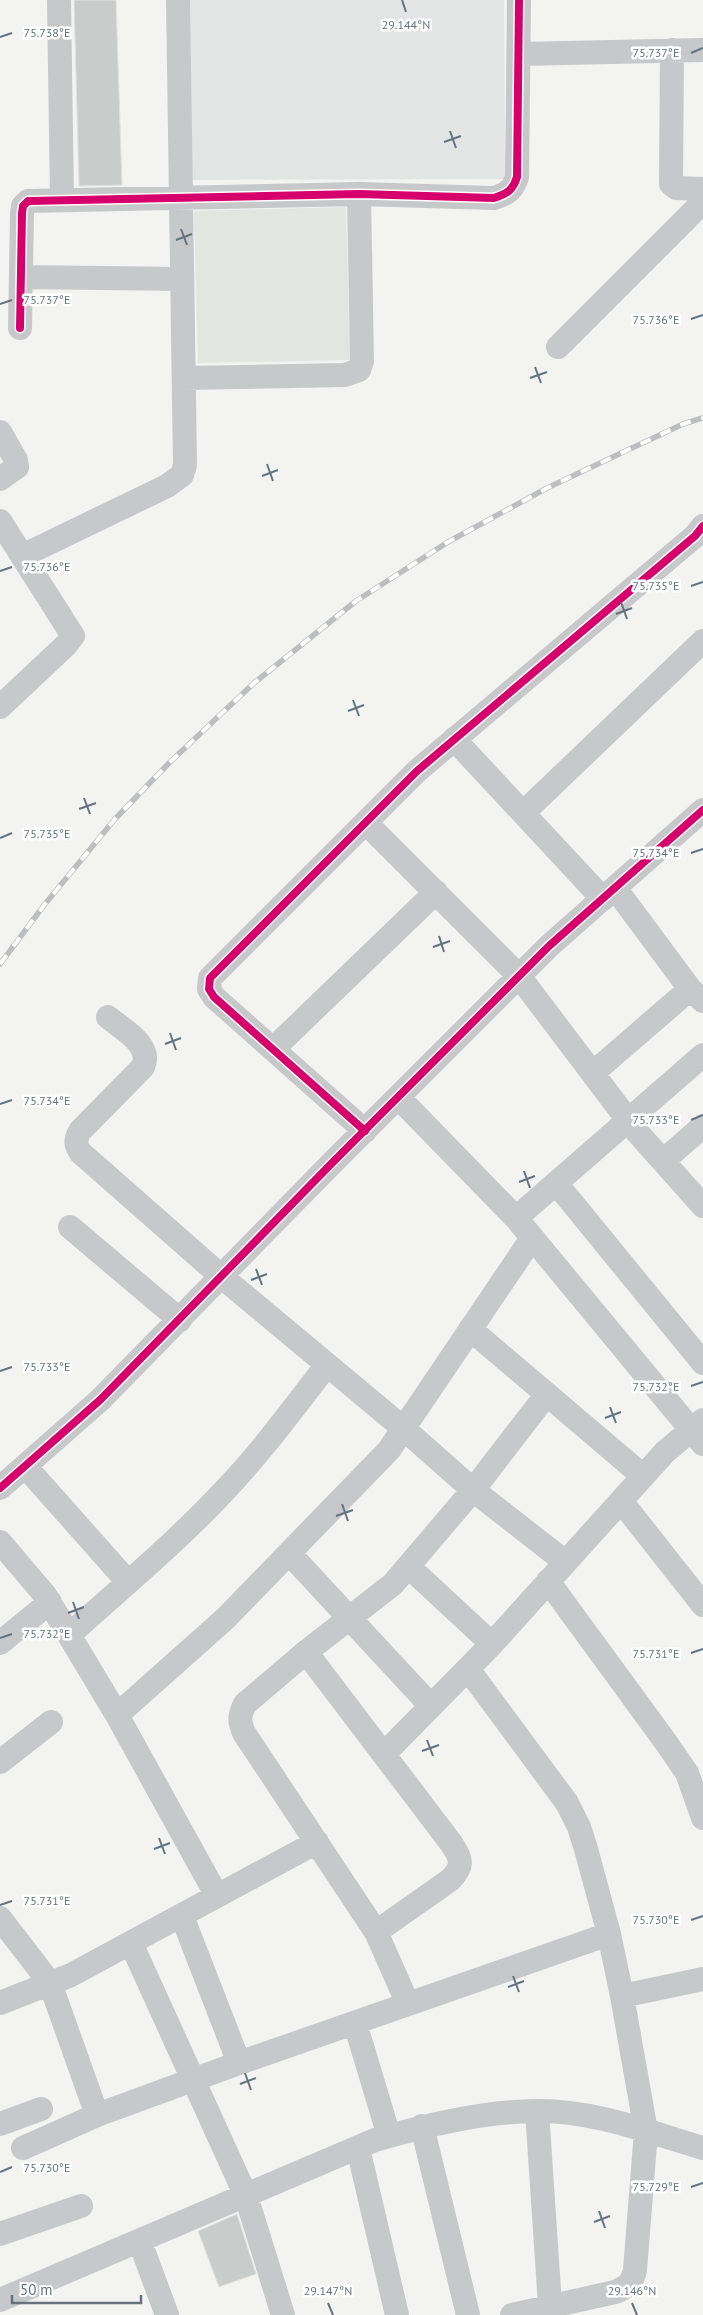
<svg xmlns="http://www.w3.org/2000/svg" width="703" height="2315" font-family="'PT Sans',sans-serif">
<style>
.built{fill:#e3e4e4}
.green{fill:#e2e5e0}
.building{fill:#cacbcb;stroke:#e2e2e1}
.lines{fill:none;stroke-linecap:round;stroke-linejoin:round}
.minor{stroke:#c7c8c9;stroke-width:24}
.rail-casing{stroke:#bdbebf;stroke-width:5.5}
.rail{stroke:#fff;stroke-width:4;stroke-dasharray:11;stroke-linecap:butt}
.cycleway-casing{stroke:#fff;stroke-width:11}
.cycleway{stroke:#d6006c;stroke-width:8}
.ticks{fill:none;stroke:#66737e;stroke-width:2}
.ticks-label{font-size:12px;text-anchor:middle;fill:#66737e;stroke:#fff;stroke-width:5;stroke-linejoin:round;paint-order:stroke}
</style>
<rect width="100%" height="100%" fill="#f3f3f1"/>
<!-- built -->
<path class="built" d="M 190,0 L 504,0 L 505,179 L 192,180 Z"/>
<!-- green -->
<path class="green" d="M 346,207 L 350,360 L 198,363 L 194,211 Z"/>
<!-- building -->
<path class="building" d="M 74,0 L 116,0 L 122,185 L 79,186 Z
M 237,2214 L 256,2274 L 219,2287 L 198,2231 Z"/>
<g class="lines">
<!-- minor -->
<path class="minor" d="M 59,0 L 62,199
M 672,50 L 671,184 L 676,188 L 703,189
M 520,54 L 703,50
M 21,277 L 182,279
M 20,328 L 22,213 L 23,206 L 28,201 L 359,194 L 494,198 C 507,194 513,190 517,177 L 519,0
M 558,347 L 703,202
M 184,378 L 345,375 L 359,370 L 362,361 L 359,194
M 0,432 L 16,460 L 17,467 L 0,479
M 0,521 L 73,636 L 66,645 L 0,707
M 22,556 L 167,486 L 182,475 L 185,465 L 178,0
M 454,739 L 603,899
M 523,813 L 703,641
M 366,823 L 519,976 L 637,1132 L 703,1206
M 615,888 L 690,989 L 703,1001
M 108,1017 C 122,1029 153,1045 143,1067 L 80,1131 C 75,1140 75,1145 81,1153 L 222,1277 L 403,1428 L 473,1490 L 564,1561
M 273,1049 L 436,892
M 593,1073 L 690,989
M 398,1097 L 516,1218 L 703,1444
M 365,1131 L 214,997 L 209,989 L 210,978 L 417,771 L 695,536 L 703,526
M 663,1161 L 703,1126
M 556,1183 L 703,1363
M 516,1218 L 703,1055
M 70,1227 L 180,1320
M 470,1329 L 643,1476
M 25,1466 L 128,1582
M 0,1488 L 100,1400 L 334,1161 L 549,946 L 703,810
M 621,1501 L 703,1605
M 0,1542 L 45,1595 L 117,1715 L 217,1896
M 289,1553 L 431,1706
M 409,1567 L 492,1644
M 548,1581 L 665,1741 L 687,1773 L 703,1818
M 69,1635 C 122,1587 178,1541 226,1489 C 263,1450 294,1407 327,1365
M 0,1643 L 50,1602
M 306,1652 L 451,1843 C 462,1859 464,1866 450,1880 L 376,1932
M 468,1669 L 567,1803 L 579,1827 L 586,1849 L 609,1934 L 622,1996 L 646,2131 L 635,2270 C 632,2283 628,2287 615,2292 L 512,2315
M 117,1715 L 226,1618 L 389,1450 L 532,1238
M 384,1754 L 492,1644 L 665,1452 L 703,1420
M 0,1762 L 51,1722
M 182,1916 L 239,2063
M 0,1918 L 50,1983 L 97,2115
M 131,1943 L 246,2196 L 283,2315
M 622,1996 L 703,1979
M 0,2003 L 71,1975 L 317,1842
M 408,2004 L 376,1932 L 244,1733 C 239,1721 239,1715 245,1704 L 306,1652 L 393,1584 L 473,1490 L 547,1394
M 355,2023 L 389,2136
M 537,2111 L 550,2305
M 0,2124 L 41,2109
M 422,2126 L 468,2315
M 23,2148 L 97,2115 L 239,2063 L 609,1934
M 358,2148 L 397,2315
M 0,2234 L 81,2206
M 140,2242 L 167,2315
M 0,2300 L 375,2140 C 428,2125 480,2112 536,2111 C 593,2110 649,2132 703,2148"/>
<defs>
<path id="rail" d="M 0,964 L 45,904 L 115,819 L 169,763 L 254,683 L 356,601 L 448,542 L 547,488 L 683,424 L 703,418"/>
</defs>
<!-- rail casing -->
<use href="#rail" class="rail-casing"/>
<!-- rail -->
<use href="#rail" class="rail"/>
<defs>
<path id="cycleway" d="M 20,328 L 22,213 L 23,206 L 28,201 L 359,194 L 494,198 C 507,194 513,190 517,177 L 519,0
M 365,1131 L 214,997 L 209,989 L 210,978 L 417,771 L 695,536 L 703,526
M 0,1488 L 100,1400 L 334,1161 L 549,946 L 703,810"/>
</defs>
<!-- cycleway casing -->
<use href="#cycleway" class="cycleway-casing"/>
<!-- cycleway -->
<use href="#cycleway" class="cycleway"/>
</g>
<!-- ticks -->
<path class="ticks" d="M 402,0 L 406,12M 0,37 L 12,33M 691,53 L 703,48M 450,131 L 456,148M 444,142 L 461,136M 181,229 L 187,245M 176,240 L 192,234M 0,304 L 12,300M 691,319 L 703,315M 535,367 L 541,383M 530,378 L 547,372M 267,464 L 273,481M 262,476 L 278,470M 0,571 L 12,567M 691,586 L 703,582M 621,602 L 627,619M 616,614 L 632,608M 353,700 L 359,716M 348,711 L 364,705M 84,798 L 90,814M 79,809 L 96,803M 0,838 L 12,833M 691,853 L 703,849M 439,936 L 444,952M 433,947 L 450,941M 170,1033 L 176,1050M 165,1044 L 181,1038M 0,1104 L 12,1100M 691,1120 L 703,1115M 524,1171 L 530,1188M 519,1182 L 535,1176M 256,1269 L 262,1285M 251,1280 L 267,1274M 0,1371 L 12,1367M 691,1386 L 703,1382M 610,1407 L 616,1423M 605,1418 L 621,1412M 342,1504 L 348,1521M 336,1516 L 353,1510M 73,1602 L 79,1619M 68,1613 L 84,1607M 0,1638 L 12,1634M 691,1653 L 703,1649M 427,1740 L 433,1756M 422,1751 L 439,1745M 159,1838 L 165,1854M 154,1849 L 170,1843M 0,1905 L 12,1901M 691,1920 L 703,1916M 513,1976 L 519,1992M 508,1987 L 524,1981M 245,2073 L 251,2090M 240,2084 L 256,2078M 0,2172 L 12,2167M 691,2187 L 703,2183M 599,2211 L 605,2228M 594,2222 L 610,2216M 328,2303 L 333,2315M 632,2303 L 637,2315"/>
<g class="ticks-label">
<text x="406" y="29">29.144°N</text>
<text x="47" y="37">75.738°E</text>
<text x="656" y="57">75.737°E</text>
<text x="47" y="304">75.737°E</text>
<text x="656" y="324">75.736°E</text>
<text x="47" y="571">75.736°E</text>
<text x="656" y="590">75.735°E</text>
<text x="47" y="838">75.735°E</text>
<text x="656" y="857">75.734°E</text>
<text x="47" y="1105">75.734°E</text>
<text x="656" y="1124">75.733°E</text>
<text x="47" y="1371">75.733°E</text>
<text x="656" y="1391">75.732°E</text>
<text x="47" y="1638">75.732°E</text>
<text x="656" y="1658">75.731°E</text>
<text x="47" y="1905">75.731°E</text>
<text x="656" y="1924">75.730°E</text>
<text x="47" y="2172">75.730°E</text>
<text x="656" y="2191">75.729°E</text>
<text x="328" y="2295">29.147°N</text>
<text x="632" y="2295">29.146°N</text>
</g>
<!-- scale -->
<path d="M12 2295v8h129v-8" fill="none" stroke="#66737e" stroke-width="2.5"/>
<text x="20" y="2295" font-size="15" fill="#66737e" stroke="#ffffff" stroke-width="4" paint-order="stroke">50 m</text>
</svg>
